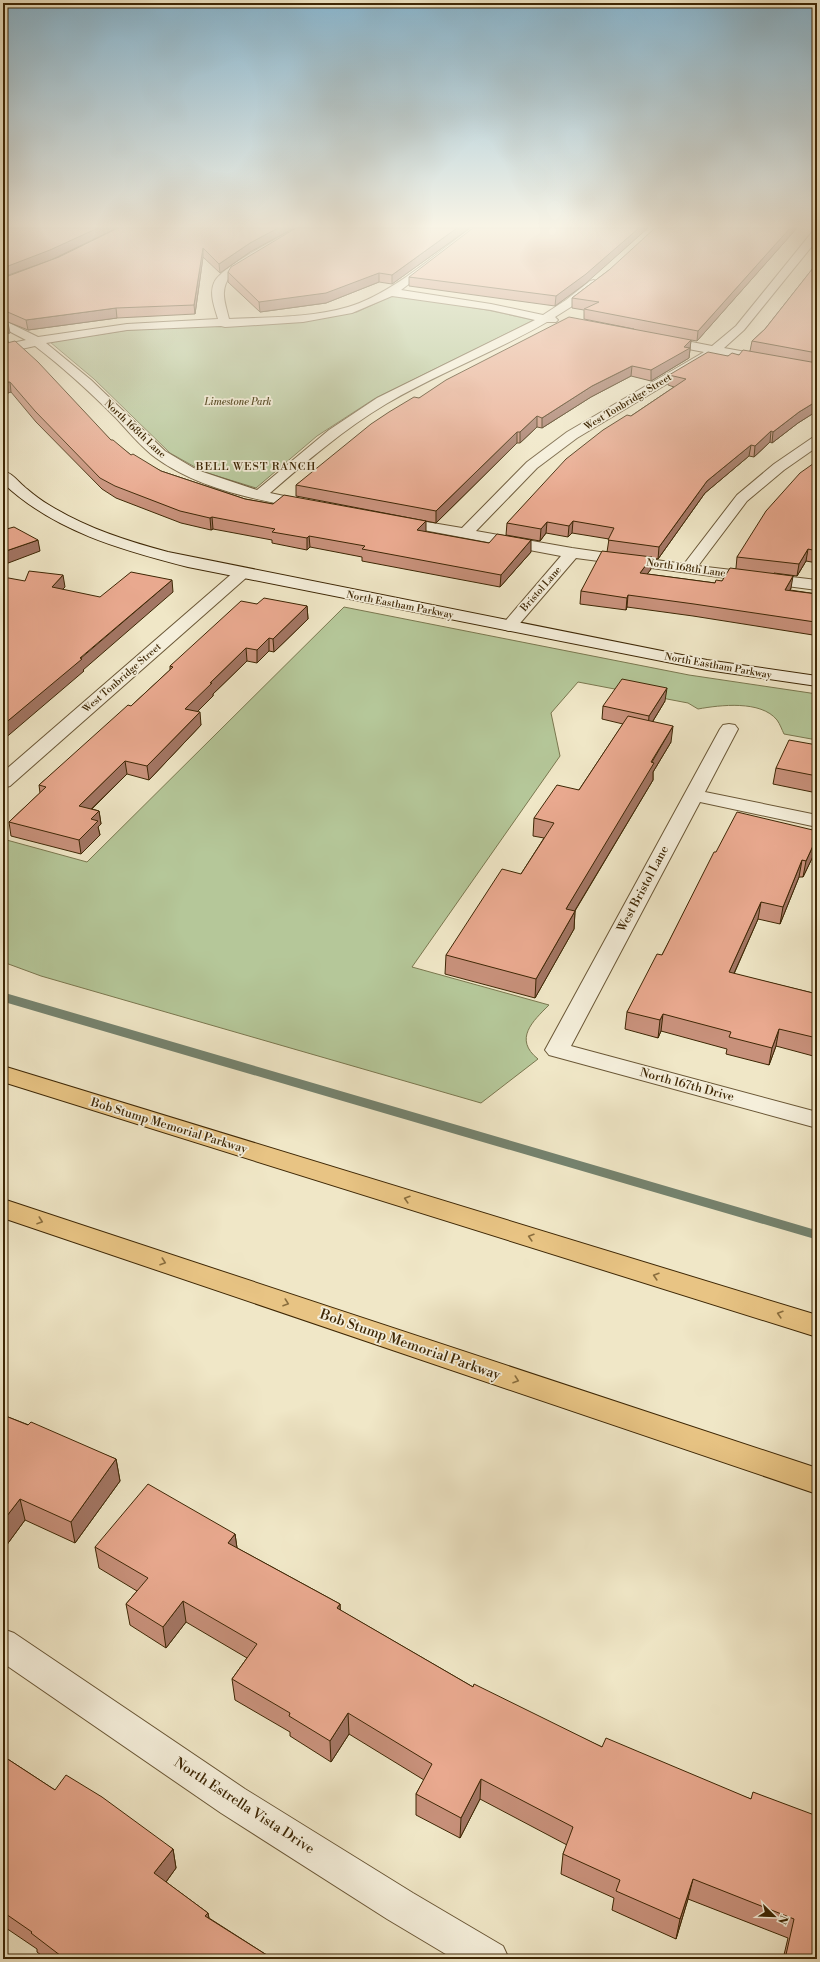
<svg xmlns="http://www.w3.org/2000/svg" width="820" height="1962" font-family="'Libre Bodoni',serif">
  <rect width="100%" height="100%" fill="#f0e7c7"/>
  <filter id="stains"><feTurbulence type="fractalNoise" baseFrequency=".005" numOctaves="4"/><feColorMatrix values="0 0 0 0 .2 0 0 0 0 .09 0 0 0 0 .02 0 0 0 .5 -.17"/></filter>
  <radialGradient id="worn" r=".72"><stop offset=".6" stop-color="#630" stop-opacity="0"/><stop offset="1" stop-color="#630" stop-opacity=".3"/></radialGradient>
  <g fill="#b5c799" stroke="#7a774f">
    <path d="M 394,295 L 487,310 L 534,320 L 374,399 L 317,436 L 256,488 L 204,472 L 170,453 L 94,379 L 50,342 L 129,330 L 312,320 L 357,312 Z"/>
    <path d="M 344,607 L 689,675 L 817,694 L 817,740 L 784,734 C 782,730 780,724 777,720 C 761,700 720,705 698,709 L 688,703 L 578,682 L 551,713 L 560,756 L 412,967 L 549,1005 C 533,1021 513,1039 538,1059 L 481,1103 L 41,976 L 3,962 L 3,839 L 87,862 Z"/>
  </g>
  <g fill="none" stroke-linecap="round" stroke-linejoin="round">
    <path stroke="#75836f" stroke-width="9" d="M 3,997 L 817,1235"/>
    <g stroke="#6a5736" stroke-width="2">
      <g id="street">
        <path d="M 296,228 L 308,228 L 231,275 C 219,290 225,302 229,319 C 269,317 310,318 348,307 C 390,295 436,254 471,228 L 482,228 L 401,290 L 491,304 L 543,315 L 566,300 L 590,281 L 594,280 L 599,283 L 574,305 L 555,317 L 558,320 L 556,322 L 547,322 C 495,352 438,373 386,404 C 344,429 307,461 270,493 L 313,502 L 315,505 L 313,508 L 308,509 C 256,500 199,489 156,458 C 141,447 129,432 117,419 C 91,393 64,368 35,346 L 3,353 L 3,345 L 26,340 L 3,328 L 3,320 L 38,337 L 127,324 L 218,319 C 215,309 209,294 214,283 C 220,267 279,238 296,228 ZM 392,296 L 491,310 L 535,320 L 377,398 L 329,430 L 257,490 L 197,470 L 165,451 L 91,380 L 46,343 L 127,330 L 221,326 L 225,327 L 303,322 L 352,313 Z"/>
        <path d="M 817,230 L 817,240 L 744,330 L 724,348 L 817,365 L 817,373 L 717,354 L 577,438 L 537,468 L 476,531 L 572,548 L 684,564 L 737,495 L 774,464 L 812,438 L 817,437 L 817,447 L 784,470 L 747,501 L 698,566 L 817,580 L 817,590 L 576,558 L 515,629 L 509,631 L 503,629 L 501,626 L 561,556 L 397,525 L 392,524 L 390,521 L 392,518 L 397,517 L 462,528 L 527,462 L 567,432 L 704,352 L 657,343 L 655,340 L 657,337 L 661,336 L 712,346 L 736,326 L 813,231 Z"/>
        <path d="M 241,569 L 247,571 L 249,574 L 247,577 L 10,786 L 3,788 L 3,772 L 235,571 Z"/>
        <path d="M 729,724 L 735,725 L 738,729 L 705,792 L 817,815 L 817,827 L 700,802 L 571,1046 L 817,1112 L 817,1128 L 549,1055 L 545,1050 L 720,729 L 723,725 Z"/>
        <path d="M 3,1629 L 14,1633 L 245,1789 L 413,1893 L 503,1946 L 509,1959 L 454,1959 L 387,1919 L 221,1813 L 3,1663 Z"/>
      </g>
    </g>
    <g stroke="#3e2705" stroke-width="2">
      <path id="secondary" d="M 3,471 C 13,473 19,483 27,489 C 34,495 42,501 49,505 C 86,528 127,541 168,552 L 707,660 L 817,676 L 817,686 L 707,670 L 188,567 C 121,550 54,531 3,483 Z"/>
    </g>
    <g stroke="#3e2705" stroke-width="2">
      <g id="highway">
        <path d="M 3,1066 L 817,1315 L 817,1337 L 3,1082 Z"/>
        <path d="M 3,1199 L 817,1468 L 817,1494 L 3,1218 Z"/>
      </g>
    </g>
    <use href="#street" fill="#f5efdb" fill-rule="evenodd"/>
    <use href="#secondary" fill="#f5efdb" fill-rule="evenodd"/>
    <use href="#highway" fill="#e8c484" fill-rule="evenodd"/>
  </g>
  <g fill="#c8917b" stroke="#3e2705">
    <path d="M 118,228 L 250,252 L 220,273 L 203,257 L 195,314 L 117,318 L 28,330 L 3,320 L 3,278 L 59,257 Z"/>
    <path d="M 470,228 L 392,284 L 379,282 L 326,303 L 260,312 L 228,282 L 228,272 Z"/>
    <path d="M 797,228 L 697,341 L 691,340 L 689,358 L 651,381 L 631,376 L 591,397 L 542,428 L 537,427 L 520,443 L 517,443 L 436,523 L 296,496 L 296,485 L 419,398 L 634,329 L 584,319 L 584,310 L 572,308 L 572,298 L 609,270 Z"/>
    <path d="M 817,263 L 817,411 L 798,423 L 772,443 L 770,442 L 754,457 L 749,456 L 705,493 L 658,559 L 652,558 L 651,569 L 647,574 L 715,583 L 722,581 L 736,568 L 737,557 L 817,461 L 817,563 L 806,561 L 797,576 L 774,573 L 791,588 L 790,590 L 817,594 L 817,631 L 814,631 L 813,635 L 693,616 L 627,607 L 626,610 L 580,604 L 581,591 L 607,552 L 609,539 L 572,533 L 568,537 L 546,533 L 540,541 L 506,535 L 507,523 L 631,416 L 674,387 L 668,385 L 669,375 L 728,356 L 739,355 L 750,351 L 752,341 L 765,329 Z"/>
    <path d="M 409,277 L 585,284 L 555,306 L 409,286 Z"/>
    <path d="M 3,320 L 10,333 L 6,333 L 8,342 L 111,440 L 131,455 L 161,471 L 245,499 L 426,532 L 531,552 L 500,587 L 362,561 L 362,557 L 310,547 L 307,550 L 272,543 L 272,540 L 213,529 L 211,530 L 181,523 L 116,498 L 102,489 L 36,422 L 11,392 L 8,393 L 3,386 Z"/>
    <path d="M 257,604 L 307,606 L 308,619 L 274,652 L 269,651 L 257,663 L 247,661 L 213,694 L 213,696 L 197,712 L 201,725 L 149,780 L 127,774 L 92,809 L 99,811 L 101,824 L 98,827 L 100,835 L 81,854 L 11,836 L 9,822 L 40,793 L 39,785 L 131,706 L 170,670 L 170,666 Z"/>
    <path d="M 665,701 L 653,721 L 671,742 L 653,772 L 653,780 L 575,911 L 574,929 L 535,998 L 445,974 L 446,955 L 521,874 L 544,838 L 533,836 L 534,818 L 579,790 L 623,724 L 602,719 L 603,706 Z"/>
    <path d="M 817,745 L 817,793 L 773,784 L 776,768 Z"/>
    <path d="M 817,831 L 817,848 L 803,877 L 799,877 L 780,924 L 758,919 L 734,974 L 817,994 L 817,1057 L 776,1046 L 769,1065 L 726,1054 L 727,1049 L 661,1031 L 658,1038 L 625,1029 L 627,1012 L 662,955 L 716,852 Z"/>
    <path d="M 3,1415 L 116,1459 L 120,1481 L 75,1543 L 25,1520 L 3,1550 Z"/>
    <path d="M 235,1534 L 237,1548 L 340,1604 L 340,1610 L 473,1687 L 602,1747 L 751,1799 L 817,1959 L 783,1959 L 788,1938 L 688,1899 L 676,1939 L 612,1910 L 614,1898 L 561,1874 L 563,1854 L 567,1845 L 480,1799 L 460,1838 L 416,1815 L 416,1794 L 424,1780 L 349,1734 L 331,1762 L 290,1736 L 290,1732 L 235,1700 L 232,1679 L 247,1658 L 186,1622 L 166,1648 L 130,1625 L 126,1604 L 137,1591 L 99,1568 L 95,1547 Z"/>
    <path d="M 3,1756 L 55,1790 L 173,1849 L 176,1868 L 166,1882 L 208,1913 L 209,1918 L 273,1959 L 46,1959 L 37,1952 L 37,1949 L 3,1926 Z"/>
  </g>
  <g fill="#a37664" stroke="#3e2705">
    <path d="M 98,228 L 117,228 L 51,260 L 3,277 L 3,268 Z"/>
    <path d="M 278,228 L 294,228 L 250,252 L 220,273 L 219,264 L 250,243 Z"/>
    <path d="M 457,228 L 470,228 L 392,284 L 392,275 Z"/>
    <path d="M 639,228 L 648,228 L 585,284 L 555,306 L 556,296 Z"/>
    <path d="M 790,228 L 797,228 L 697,341 L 698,331 Z"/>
    <path d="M 203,248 L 203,257 L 195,314 L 194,305 Z"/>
    <path d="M 379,273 L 379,282 L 326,303 L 260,312 L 259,302 Z"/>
    <path d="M 116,308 L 117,318 L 28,330 L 26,320 Z"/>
    <path d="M 3,323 L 8,323 L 10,333 L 6,333 L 8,342 L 3,344 Z"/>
    <path d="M 691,340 L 689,358 L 651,381 L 651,370 L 684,347 Z"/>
    <path d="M 632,366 L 631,376 L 591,397 L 542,428 L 542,418 L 592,386 Z"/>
    <path d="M 7,382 L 10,382 L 11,392 L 8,393 Z"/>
    <path d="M 817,401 L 817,411 L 798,423 L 772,443 L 773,432 L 799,412 Z"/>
    <path d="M 537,416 L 537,427 L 520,443 L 520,432 Z"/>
    <path d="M 771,431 L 770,442 L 754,457 L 755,446 Z"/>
    <path d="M 517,432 L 517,443 L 436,523 L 436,511 Z"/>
    <path d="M 751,445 L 749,456 L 705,493 L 658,559 L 659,547 L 707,481 Z"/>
    <path d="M 212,517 L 213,529 L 211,530 L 210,518 Z"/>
    <path d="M 426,521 L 426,533 L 417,530 Z"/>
    <path d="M 573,521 L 572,533 L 568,537 L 569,526 Z"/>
    <path d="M 547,522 L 546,533 L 540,541 L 541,529 Z"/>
    <path d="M 309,536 L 310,547 L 307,550 L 307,538 Z"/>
    <path d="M 38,540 L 40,551 L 3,565 L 3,552 Z"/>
    <path d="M 531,540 L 531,552 L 500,587 L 501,575 Z"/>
    <path d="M 808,549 L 806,561 L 797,576 L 799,564 Z"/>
    <path d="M 652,557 L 651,569 L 639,585 L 640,573 Z"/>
    <path d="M 63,575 L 65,587 L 53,599 L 52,587 Z"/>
    <path d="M 793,576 L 791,588 L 783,602 L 785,590 Z"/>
    <path d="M 172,580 L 173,592 L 83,670 L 84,671 L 3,740 L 3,725 Z"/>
    <path d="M 628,595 L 627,607 L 626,610 L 627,598 Z"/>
    <path d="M 307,606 L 308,619 L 274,652 L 273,639 Z"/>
    <path d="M 816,618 L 814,631 L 813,635 L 815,622 Z"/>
    <path d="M 269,638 L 269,651 L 257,663 L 257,650 Z"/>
    <path d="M 246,648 L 247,661 L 213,694 L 213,696 L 187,722 L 185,709 L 210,683 Z"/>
    <path d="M 667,688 L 665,701 L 648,729 L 649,716 Z"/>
    <path d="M 200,712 L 201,725 L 149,780 L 147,766 Z"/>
    <path d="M 673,726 L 671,742 L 653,772 L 653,780 L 565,927 L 566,909 Z"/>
    <path d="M 125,761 L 127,774 L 81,819 L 79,806 Z"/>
    <path d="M 99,811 L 101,824 L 98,827 L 100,835 L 81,854 L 79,840 L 91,819 Z"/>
    <path d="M 817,837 L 817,848 L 803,877 L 806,861 Z"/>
    <path d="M 802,860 L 799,877 L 780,924 L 783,907 Z"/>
    <path d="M 761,902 L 758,919 L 727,989 L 729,972 Z"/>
    <path d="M 575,911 L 574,929 L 535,998 L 536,979 Z"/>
    <path d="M 663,1014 L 661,1031 L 658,1038 L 660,1020 Z"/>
    <path d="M 779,1029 L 776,1046 L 769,1065 L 772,1048 Z"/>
    <path d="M 116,1459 L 120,1481 L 75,1543 L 71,1522 Z"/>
    <path d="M 20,1499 L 25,1520 L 3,1550 L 3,1521 Z"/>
    <path d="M 235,1534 L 238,1555 L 228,1543 Z"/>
    <path d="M 183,1601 L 186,1622 L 166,1648 L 163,1627 Z"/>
    <path d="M 340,1604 L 341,1625 L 337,1608 Z"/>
    <path d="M 348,1713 L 349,1734 L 331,1762 L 330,1741 Z"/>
    <path d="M 481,1779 L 480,1799 L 460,1838 L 461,1818 Z"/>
    <path d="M 173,1849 L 176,1868 L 158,1893 L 154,1873 Z"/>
    <path d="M 693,1879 L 688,1899 L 676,1939 L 680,1919 Z"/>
    <path d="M 208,1913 L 211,1932 L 205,1916 Z"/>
  </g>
  <g fill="#e9a98f" stroke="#3e2705">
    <path d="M 3,228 L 98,228 L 50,250 L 3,268 Z"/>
    <path d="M 118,228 L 278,228 L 250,243 L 219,264 L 203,248 L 194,305 L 116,308 L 26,320 L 3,310 L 3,278 L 59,257 Z"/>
    <path d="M 296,228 L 457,228 L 392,275 L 379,273 L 326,293 L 259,302 L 228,272 L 231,267 Z"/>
    <path d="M 473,228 L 639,228 L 586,274 L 556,296 L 409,277 Z"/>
    <path d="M 655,228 L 790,228 L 698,331 L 584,309 L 599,302 L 572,298 L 609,270 Z"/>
    <path d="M 817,263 L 817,353 L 752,341 L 765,329 Z"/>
    <path d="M 569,317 L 691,340 L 684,347 L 690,348 L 651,370 L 632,366 L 592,386 L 542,418 L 537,416 L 520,432 L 517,432 L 436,511 L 296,485 L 371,424 L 389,412 L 414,397 L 419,398 L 446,380 Z"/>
    <path d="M 3,320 L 8,323 L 3,323 Z"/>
    <path d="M 3,329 L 6,332 L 3,333 Z"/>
    <path d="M 15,341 L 38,362 L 111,440 L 113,440 L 131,455 L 133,454 L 161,471 L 245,499 L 273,504 L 284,495 L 426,521 L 417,530 L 489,543 L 497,534 L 531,540 L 501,575 L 362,549 L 365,546 L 309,536 L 307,538 L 272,532 L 275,529 L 212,517 L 210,518 L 180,511 L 115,486 L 100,478 L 35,411 L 10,382 L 7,382 L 3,377 L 3,344 Z"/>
    <path d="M 743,350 L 817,363 L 817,401 L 799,412 L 773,432 L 771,431 L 755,446 L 751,445 L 707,481 L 659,547 L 608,540 L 614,528 L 573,521 L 569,526 L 547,522 L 541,529 L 507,523 L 566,459 L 603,430 L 627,415 L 631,416 L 686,379 L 669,375 L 708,352 L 728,356 L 732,353 L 739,355 Z"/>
    <path d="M 817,461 L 817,551 L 808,549 L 799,564 L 737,557 L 766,511 L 800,473 Z"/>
    <path d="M 14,527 L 38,540 L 3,552 L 3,530 Z"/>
    <path d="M 602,551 L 652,557 L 640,573 L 715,583 L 716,580 L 722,581 L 730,568 L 793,576 L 785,590 L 817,594 L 817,618 L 816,618 L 815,622 L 694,604 L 628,595 L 627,598 L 581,591 Z"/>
    <path d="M 29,571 L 63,575 L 52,587 L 100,597 L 131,572 L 172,580 L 80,658 L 82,659 L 3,725 L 3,577 L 25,581 Z"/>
    <path d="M 264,598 L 307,606 L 273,639 L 269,638 L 257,650 L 246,648 L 210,683 L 212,683 L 185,709 L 200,712 L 147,766 L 125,761 L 79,806 L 99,811 L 91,819 L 98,821 L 79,840 L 9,822 L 46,787 L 39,785 L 128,705 L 131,706 L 173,667 L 170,666 L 241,601 L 257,604 Z"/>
    <path d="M 622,679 L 667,688 L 649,716 L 603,706 Z"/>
    <path d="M 628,716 L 673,726 L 651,762 L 654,763 L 566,909 L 575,911 L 536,979 L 446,955 L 502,869 L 521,874 L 554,823 L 534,818 L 557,785 L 579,790 Z"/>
    <path d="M 789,740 L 817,745 L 817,776 L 776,768 Z"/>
    <path d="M 737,812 L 817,831 L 817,837 L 806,861 L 802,860 L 783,907 L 761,902 L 729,972 L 817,994 L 817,1038 L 779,1029 L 772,1048 L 729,1037 L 731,1032 L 663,1014 L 660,1020 L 627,1012 L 657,954 L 662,955 L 714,852 L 716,852 Z"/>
    <path d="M 3,1415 L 28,1425 L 31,1422 L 116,1459 L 71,1522 L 20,1499 L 3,1521 Z"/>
    <path d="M 148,1484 L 235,1534 L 228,1543 L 340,1604 L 337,1608 L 473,1687 L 474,1684 L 602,1747 L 606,1738 L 751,1799 L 753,1792 L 817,1816 L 817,1959 L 785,1959 L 794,1919 L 693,1879 L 680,1919 L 616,1891 L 620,1880 L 563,1854 L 573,1827 L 481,1779 L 461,1818 L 416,1794 L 432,1764 L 348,1713 L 330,1741 L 289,1716 L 290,1713 L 232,1679 L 257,1644 L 183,1601 L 163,1627 L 126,1604 L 148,1578 L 95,1547 Z"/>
    <path d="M 3,1756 L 55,1790 L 66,1775 L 102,1797 L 173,1849 L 154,1873 L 208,1913 L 205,1916 L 273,1959 L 65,1959 L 31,1933 L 32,1932 L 3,1912 Z"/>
    <path d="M 327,1956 L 332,1959 L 325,1959 Z"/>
  </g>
  <defs><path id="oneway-chevron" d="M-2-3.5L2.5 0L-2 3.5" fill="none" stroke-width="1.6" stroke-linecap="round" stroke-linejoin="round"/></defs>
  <g stroke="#8a6e3e">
    <use href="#oneway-chevron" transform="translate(407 1199) rotate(-163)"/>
    <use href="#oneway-chevron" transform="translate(40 1221) rotate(19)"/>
    <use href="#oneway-chevron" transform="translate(531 1237) rotate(-163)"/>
    <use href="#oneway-chevron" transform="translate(163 1262) rotate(19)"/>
    <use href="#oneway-chevron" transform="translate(656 1276) rotate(-163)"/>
    <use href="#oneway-chevron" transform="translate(286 1303) rotate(19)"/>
    <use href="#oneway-chevron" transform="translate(780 1314) rotate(-163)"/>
    <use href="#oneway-chevron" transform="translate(516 1380) rotate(19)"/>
  </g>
  <linearGradient id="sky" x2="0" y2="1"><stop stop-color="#89b9d4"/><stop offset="0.45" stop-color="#f8f4e6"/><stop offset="1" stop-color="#f8f4e6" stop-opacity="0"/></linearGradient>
  <rect width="820" height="502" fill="url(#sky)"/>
  <g text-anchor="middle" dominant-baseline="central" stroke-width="3.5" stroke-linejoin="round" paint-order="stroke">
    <g font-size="10" font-style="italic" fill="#5c4f2a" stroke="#f5efdb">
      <text x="238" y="402">Limestone Park</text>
    </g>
    <g font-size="10" fill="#3e2705" stroke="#f5efdb">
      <text transform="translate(628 402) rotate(-31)">West Tonbridge Street</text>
      <text transform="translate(135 429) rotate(43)">North 168th Lane</text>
      <text transform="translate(686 568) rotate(8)">North 168th Lane</text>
      <text transform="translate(541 589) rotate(-49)">Bristol Lane</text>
      <text transform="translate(400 605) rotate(11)">North Eastham Parkway</text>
      <text transform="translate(718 666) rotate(10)">North Eastham Parkway</text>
      <text transform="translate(122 678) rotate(-41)">West Tonbridge Street</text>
    </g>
    <g font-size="11" letter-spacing="1" fill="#3e2705" stroke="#f5efdb">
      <text x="256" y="467">BELL WEST RANCH</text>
    </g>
    <g font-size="12" fill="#3e2705" stroke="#f5efdb">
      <text transform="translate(643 889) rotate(-62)">West Bristol Lane</text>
      <text transform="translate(687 1085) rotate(15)">North 167th Drive</text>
      <text transform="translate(169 1126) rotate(17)">Bob Stump Memorial Parkway</text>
    </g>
    <g font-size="14" fill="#3e2705" stroke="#f5efdb">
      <text transform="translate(410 1345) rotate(19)">Bob Stump Memorial Parkway</text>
      <text transform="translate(244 1806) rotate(33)">North Estrella Vista Drive</text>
    </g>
  </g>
  <rect width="820" height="1962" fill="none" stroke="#f0e7c7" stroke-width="16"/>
  <rect x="4" y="4" width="812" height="1954" fill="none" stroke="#3e2705" stroke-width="2"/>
  <rect x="8" y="8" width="804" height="1946" fill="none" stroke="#3e2705"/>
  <g transform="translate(774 1916) rotate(113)" stroke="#f5efdb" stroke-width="3" paint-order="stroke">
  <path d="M0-3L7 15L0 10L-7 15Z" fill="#3e2705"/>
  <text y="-6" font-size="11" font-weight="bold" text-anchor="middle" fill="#3e2705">N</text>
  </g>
  <rect width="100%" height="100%" filter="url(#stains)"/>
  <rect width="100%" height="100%" fill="url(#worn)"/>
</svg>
